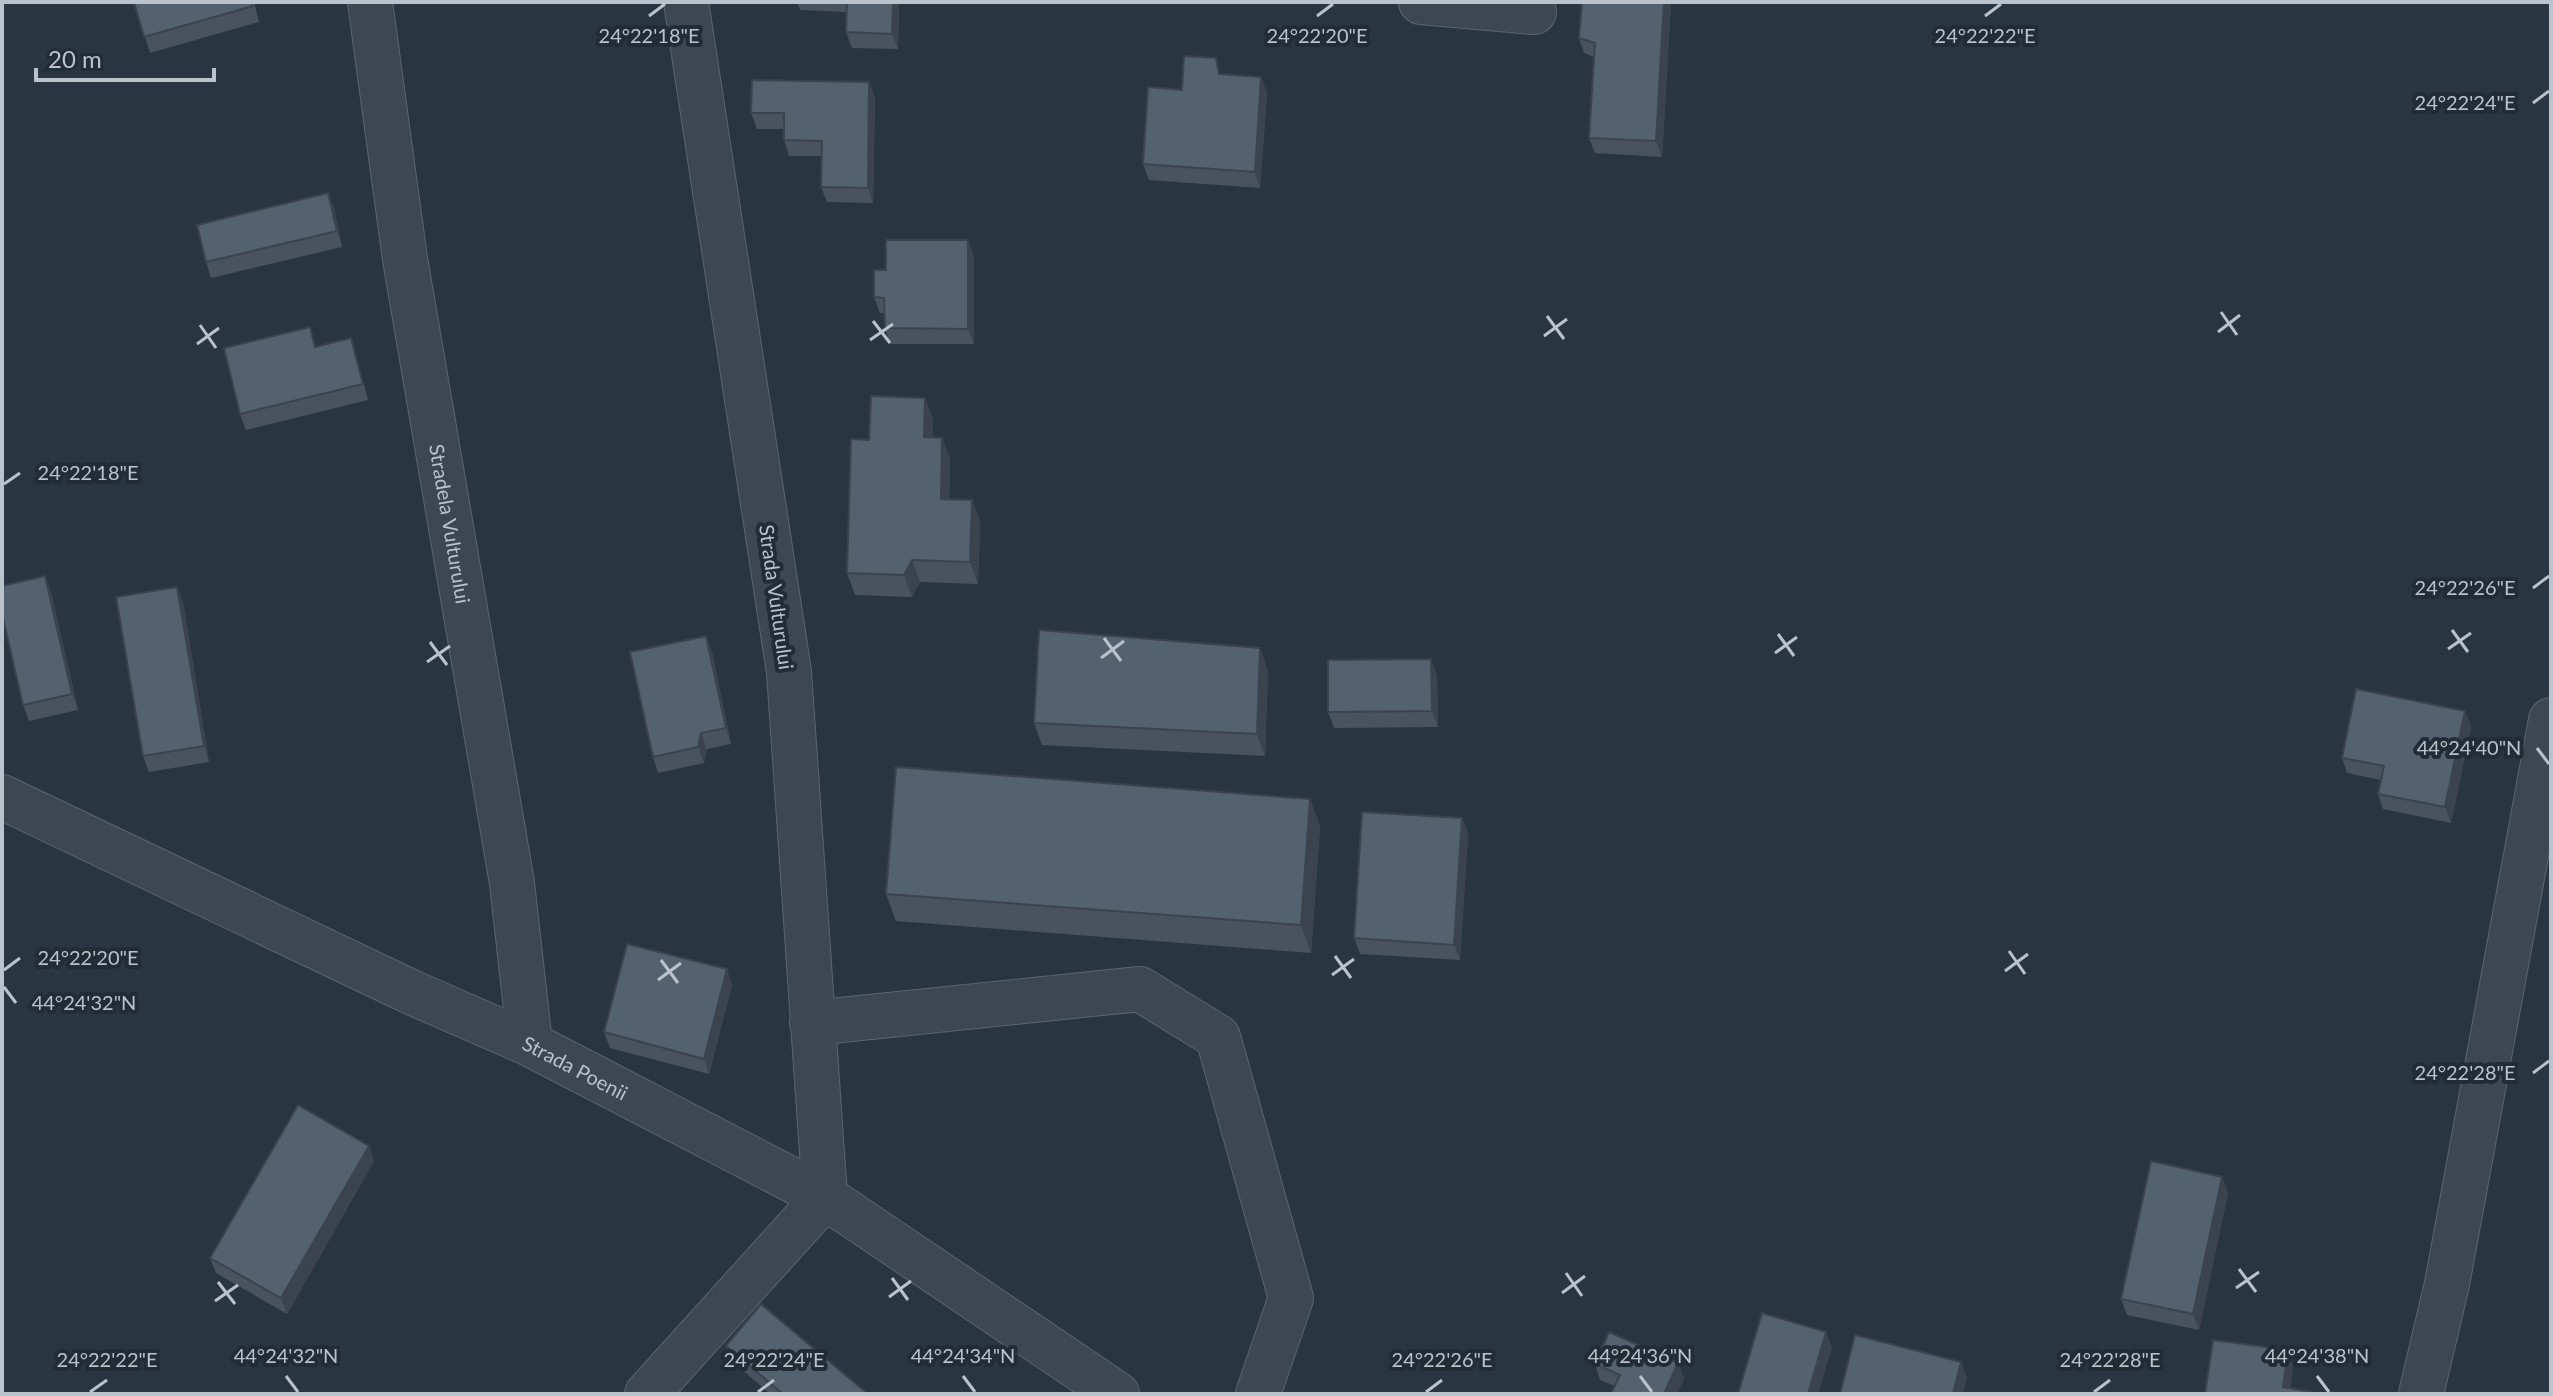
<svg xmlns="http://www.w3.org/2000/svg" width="2553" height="1396" font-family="Lato,sans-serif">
  <rect width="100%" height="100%" fill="#293642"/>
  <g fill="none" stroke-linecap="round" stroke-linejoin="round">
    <g stroke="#5b656f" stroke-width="46">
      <g id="minor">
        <path id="s1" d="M 370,2 L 405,259 L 512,883 L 530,1044"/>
        <path d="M 1421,2 L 1534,12"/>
        <path id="s2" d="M 2,797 L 411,992 L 530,1044 L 825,1197 L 1117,1394"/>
        <path d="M 812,1023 L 1140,989 L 1218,1037 L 1291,1298 L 1258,1394"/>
        <path d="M 647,1394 L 825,1197 L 789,672 L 686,2"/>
        <path d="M 2421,1394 L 2447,1284 L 2551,720"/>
      </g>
    </g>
    <use href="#minor" stroke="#3d4752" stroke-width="44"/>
  </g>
  <g fill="#48535f">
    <path d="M 134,2 L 254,2 L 259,22 L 150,53 Z"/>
    <path d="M 797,2 L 899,2 L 898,49 L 852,48 L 846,32 L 847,12 L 800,10 Z"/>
    <path d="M 1671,2 L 1662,157 L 1595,153 L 1589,138 L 1594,57 L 1584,53 L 1579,38 Z"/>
    <path d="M 1222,74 L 1261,77 L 1267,93 L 1260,188 L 1149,180 L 1143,164 L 1182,90 Z"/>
    <path d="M 869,82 L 875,98 L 873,203 L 827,202 L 821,187 L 821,156 L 789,156 L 784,140 L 784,129 L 757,129 L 751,113 Z"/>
    <path d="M 334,208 L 342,247 L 211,278 L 206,262 Z"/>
    <path d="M 974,256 L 974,344 L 890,344 L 885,328 L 884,313 L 880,313 L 874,297 L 886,270 Z"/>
    <path d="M 316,346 L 356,354 L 368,400 L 246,430 L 240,414 Z"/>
    <path d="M 925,398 L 933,420 L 932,438 L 942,438 L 950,460 L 949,500 L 972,500 L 980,522 L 978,584 L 920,582 L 912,597 L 855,595 L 847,573 L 869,440 Z"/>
    <path d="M 177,587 L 183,602 L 209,762 L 149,772 L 143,756 Z"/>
    <path d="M 51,592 L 78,710 L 29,721 L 23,705 Z"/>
    <path d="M 712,652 L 731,744 L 707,749 L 704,763 L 658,773 L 653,757 Z"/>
    <path d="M 1268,670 L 1265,756 L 1042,745 L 1034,723 Z"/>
    <path d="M 1437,675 L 1438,727 L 1334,728 L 1328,712 Z"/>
    <path d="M 2465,711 L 2471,727 L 2451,823 L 2383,809 L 2378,794 L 2381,780 L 2347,773 L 2342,758 Z"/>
    <path d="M 1310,799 L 1320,826 L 1311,953 L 896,921 L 886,894 Z"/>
    <path d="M 1462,818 L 1468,834 L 1460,960 L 1360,954 L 1354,938 Z"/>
    <path d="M 732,985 L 709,1074 L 610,1048 L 604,1032 Z"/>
    <path d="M 369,1146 L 374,1161 L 287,1314 L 216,1273 L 210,1258 Z"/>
    <path d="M 2228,1193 L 2199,1330 L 2127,1315 L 2121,1299 Z"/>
    <path d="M 726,1346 L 868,1394 L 770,1394 L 732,1361 Z"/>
    <path d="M 1678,1363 L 1684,1379 L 1677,1394 L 1611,1394 L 1615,1386 L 1600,1380 L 1595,1364 Z"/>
  </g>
  <g fill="#3b444e">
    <path d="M 893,2 L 899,2 L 898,49 L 892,34 Z"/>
    <path d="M 1664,2 L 1671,2 L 1662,157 L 1656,141 Z"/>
    <path d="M 1261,77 L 1267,93 L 1260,188 L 1255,172 Z"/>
    <path d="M 869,82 L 875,98 L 873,203 L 868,188 Z"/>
    <path d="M 328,193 L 334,208 L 342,247 L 337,231 Z"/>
    <path d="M 968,240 L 974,256 L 974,344 L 968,329 Z"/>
    <path d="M 925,398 L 933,420 L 932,460 L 924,437 Z"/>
    <path d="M 942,438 L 950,460 L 949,521 L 941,499 Z"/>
    <path d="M 972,500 L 980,522 L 978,584 L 970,562 Z"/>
    <path d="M 912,560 L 920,582 L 912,597 L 904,575 Z"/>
    <path d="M 45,576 L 51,592 L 78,710 L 72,694 Z"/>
    <path d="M 177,587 L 183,602 L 209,762 L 204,746 Z"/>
    <path d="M 706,636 L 712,652 L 731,744 L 726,728 Z"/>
    <path d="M 1260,648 L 1268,670 L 1265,756 L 1257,734 Z"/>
    <path d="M 1431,659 L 1437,675 L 1438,727 L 1432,711 Z"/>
    <path d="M 2465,711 L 2471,727 L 2451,823 L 2445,807 Z"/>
    <path d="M 701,733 L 707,749 L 704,763 L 698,747 Z"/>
    <path d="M 1310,799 L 1320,826 L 1311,953 L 1301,925 Z"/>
    <path d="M 1462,818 L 1468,834 L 1460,960 L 1454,945 Z"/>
    <path d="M 727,969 L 732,985 L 709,1074 L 704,1059 Z"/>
    <path d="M 369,1146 L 374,1161 L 287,1314 L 281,1298 Z"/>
    <path d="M 2222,1177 L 2228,1193 L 2199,1330 L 2193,1314 Z"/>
    <path d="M 1826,1332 L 1832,1348 L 1818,1394 L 1808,1394 Z"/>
    <path d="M 2288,1350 L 2293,1366 L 2290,1394 L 2283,1387 Z"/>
    <path d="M 1961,1362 L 1967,1378 L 1963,1394 L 1953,1394 Z"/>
    <path d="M 1678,1363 L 1684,1379 L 1677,1394 L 1664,1394 Z"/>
  </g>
  <g fill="#54616f" stroke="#3b444e" stroke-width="2">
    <path d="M 134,2 L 252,2 L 253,6 L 144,37 Z"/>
    <path d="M 847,2 L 893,2 L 892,34 L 846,32 Z"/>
    <path d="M 1582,2 L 1664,2 L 1656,141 L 1589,138 L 1595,43 L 1579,38 Z"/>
    <path d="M 1184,56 L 1216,58 L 1219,74 L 1261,77 L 1255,172 L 1143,164 L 1148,87 L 1182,90 Z"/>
    <path d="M 752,80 L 869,82 L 868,188 L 821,187 L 822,141 L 784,140 L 784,113 L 751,113 Z"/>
    <path d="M 328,193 L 337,231 L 206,262 L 197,225 Z"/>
    <path d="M 886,240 L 968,240 L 968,329 L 885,328 L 884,298 L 874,297 L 874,270 L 886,270 Z"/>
    <path d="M 310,327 L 315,347 L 351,338 L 363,384 L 240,414 L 224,348 Z"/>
    <path d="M 871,396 L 925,398 L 924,437 L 942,438 L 941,499 L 972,500 L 970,562 L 912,560 L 904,575 L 847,573 L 851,439 L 869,440 Z"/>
    <path d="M 45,576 L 72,694 L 23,705 L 2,614 L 2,586 Z"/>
    <path d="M 177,587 L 204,746 L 143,756 L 116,597 Z"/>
    <path d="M 1039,630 L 1260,648 L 1257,734 L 1034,723 Z"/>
    <path d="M 706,636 L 726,728 L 701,733 L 698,747 L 653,757 L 630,652 Z"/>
    <path d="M 1431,659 L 1432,711 L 1328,712 L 1328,660 Z"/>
    <path d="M 2356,689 L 2465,711 L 2445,807 L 2378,794 L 2384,766 L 2342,758 Z"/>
    <path d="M 896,767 L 1310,799 L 1301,925 L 886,894 Z"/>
    <path d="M 1362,812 L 1462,818 L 1454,945 L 1354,938 Z"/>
    <path d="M 627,944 L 727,969 L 704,1059 L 604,1032 Z"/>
    <path d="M 298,1105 L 369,1146 L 281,1298 L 210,1258 Z"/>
    <path d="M 2151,1161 L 2222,1177 L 2193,1314 L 2121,1299 Z"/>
    <path d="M 761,1304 L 868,1394 L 783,1394 L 726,1346 Z"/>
    <path d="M 1762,1313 L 1826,1332 L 1808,1394 L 1738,1394 Z"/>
    <path d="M 1609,1332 L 1678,1363 L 1664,1394 L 1611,1394 L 1620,1375 L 1595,1364 Z"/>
    <path d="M 1855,1335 L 1961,1362 L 1953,1394 L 1840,1394 Z"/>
    <path d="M 2213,1340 L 2288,1350 L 2283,1387 L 2311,1392 L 2313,1394 L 2205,1394 Z"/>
  </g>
  <path fill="none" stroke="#bac2cc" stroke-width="3" d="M 649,16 L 665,4M 1317,16 L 1333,4M 1985,16 L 2001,4M 2533,103 L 2549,91M 2221,312 L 2237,335M 1547,316 L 1564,339M 873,321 L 890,343M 200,325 L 216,348M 2218,332 L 2240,315M 1544,336 L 1567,319M 870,340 L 893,324M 197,344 L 219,328M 4,484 L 20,473M 2533,588 L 2549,576M 2452,630 L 2468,652M 1778,634 L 1794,656M 1104,638 L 1121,661M 430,642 L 447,665M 2448,649 L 2471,633M 1775,653 L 1797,637M 1101,658 L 1124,641M 427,662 L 450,646M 2537,748 L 2549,764M 2009,951 L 2025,974M 1335,956 L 1351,978M 661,960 L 678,983M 4,970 L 20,958M 2005,971 L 2028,954M 1332,975 L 1354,959M 658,980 L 681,963M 4,987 L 16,1003M 2533,1073 L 2549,1061M 2239,1269 L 2256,1292M 1566,1273 L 1582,1296M 892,1278 L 908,1300M 218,1282 L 235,1304M 2236,1288 L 2259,1272M 1562,1293 L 1585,1276M 889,1297 L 911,1281M 215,1301 L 238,1285M 286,1376 L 298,1392M 963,1376 L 975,1392M 1640,1376 L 1652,1392M 2317,1376 L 2329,1392M 90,1392 L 107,1380M 758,1392 L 774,1380M 1426,1392 L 1442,1380M 2094,1392 L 2110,1380"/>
  <g text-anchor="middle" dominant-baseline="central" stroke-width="8" stroke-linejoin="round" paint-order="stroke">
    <g font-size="20" fill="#bac2cc" stroke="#222c37">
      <text stroke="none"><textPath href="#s1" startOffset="528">Stradela Vulturului</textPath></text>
      <text transform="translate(777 597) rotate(82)">Strada Vulturului</text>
      <text stroke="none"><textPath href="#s2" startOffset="634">Strada Poenii</textPath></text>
    </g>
  </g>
  <g font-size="20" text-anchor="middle" fill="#bac2cc" stroke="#222c37" stroke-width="8" stroke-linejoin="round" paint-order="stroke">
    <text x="649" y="43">24°22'18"E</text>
    <text x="1317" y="43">24°22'20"E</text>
    <text x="1985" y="43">24°22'22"E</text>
    <text x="2465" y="110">24°22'24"E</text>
    <text x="88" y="480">24°22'18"E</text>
    <text x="2465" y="595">24°22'26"E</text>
    <text x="2469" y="755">44°24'40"N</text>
    <text x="88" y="965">24°22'20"E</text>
    <text x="84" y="1010">44°24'32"N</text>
    <text x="2465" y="1080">24°22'28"E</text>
    <text x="286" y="1363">44°24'32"N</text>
    <text x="963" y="1363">44°24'34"N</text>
    <text x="1640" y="1363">44°24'36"N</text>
    <text x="2317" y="1363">44°24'38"N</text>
    <text x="107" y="1367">24°22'22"E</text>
    <text x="774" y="1367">24°22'24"E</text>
    <text x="1442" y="1367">24°22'26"E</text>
    <text x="2110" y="1367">24°22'28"E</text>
  </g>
  <rect width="2553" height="1396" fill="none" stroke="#bac2cc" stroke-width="8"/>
  <path d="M36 68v12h178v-12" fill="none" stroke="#bac2cc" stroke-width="4"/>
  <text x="48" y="68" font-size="24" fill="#bac2cc" stroke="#222c37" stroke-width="6" paint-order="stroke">20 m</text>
</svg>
